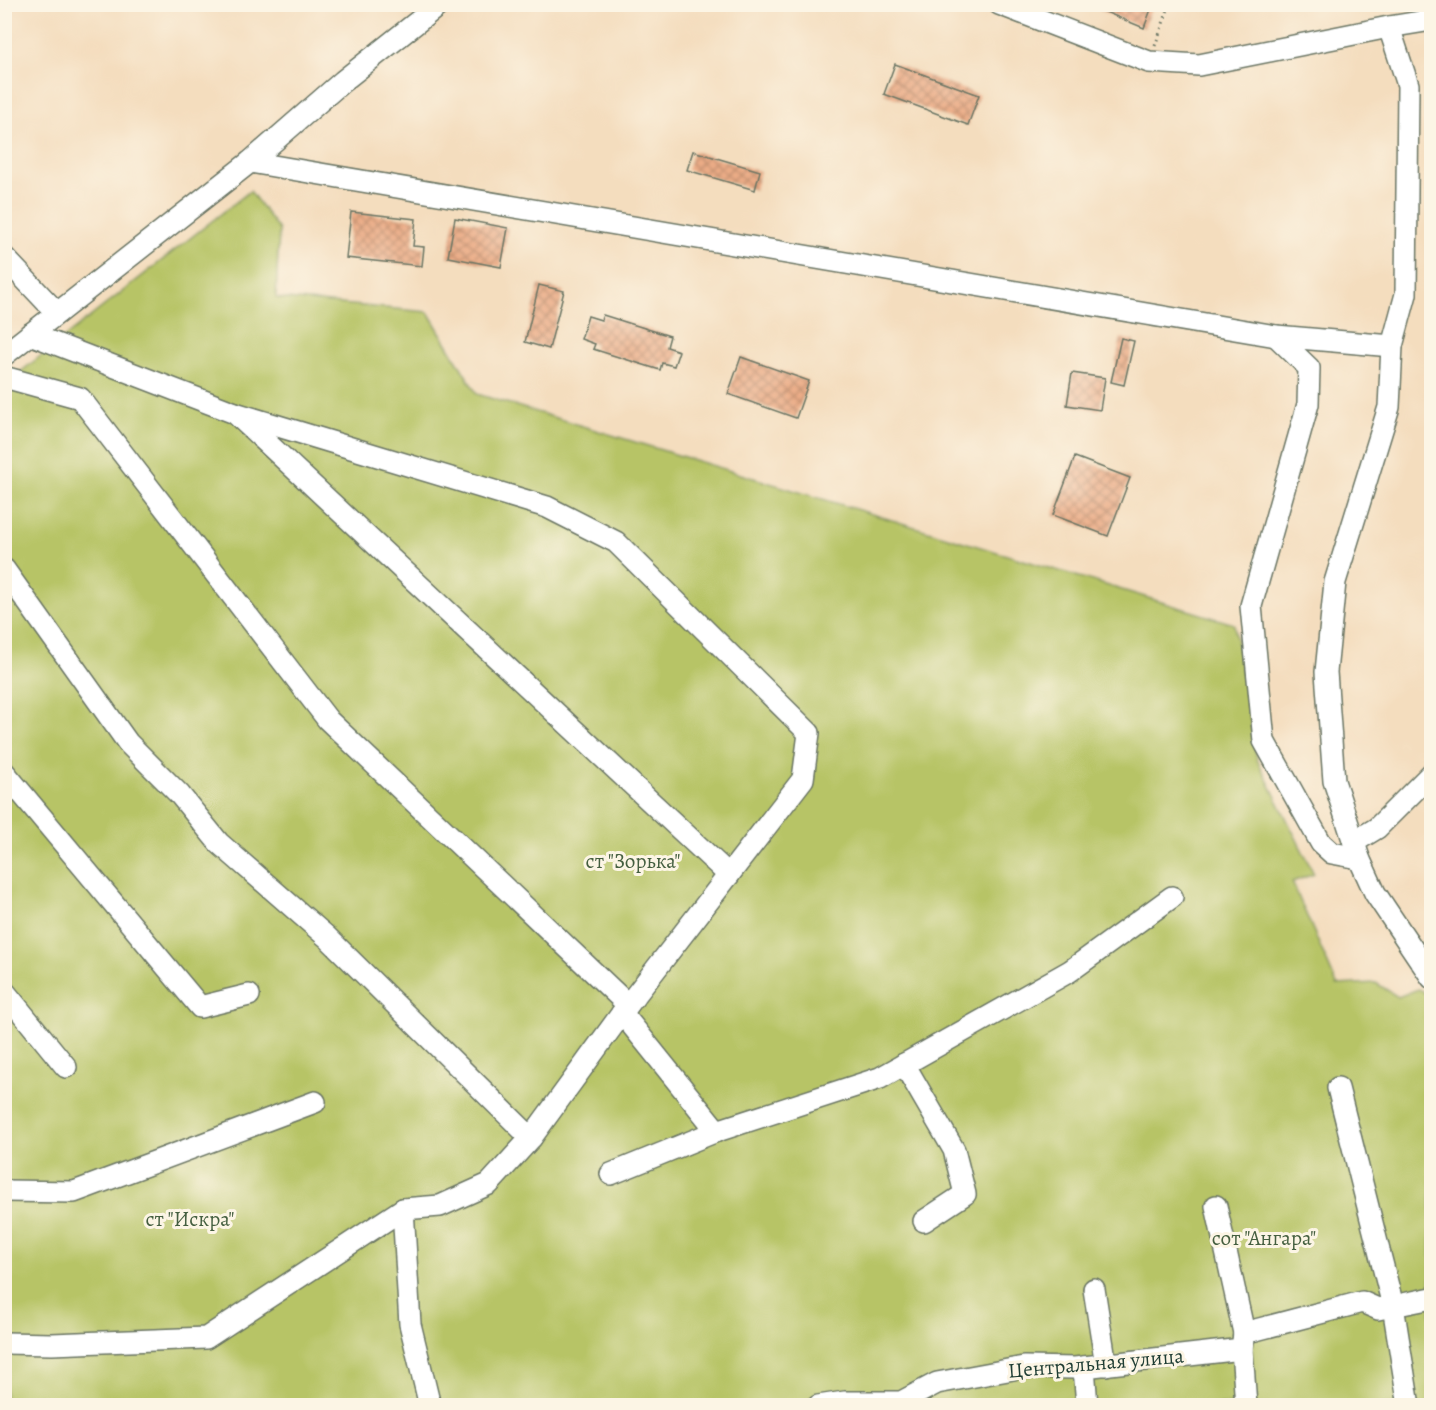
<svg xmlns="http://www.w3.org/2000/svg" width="1436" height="1410" font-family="Alegreya,serif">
  <defs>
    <pattern id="building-cross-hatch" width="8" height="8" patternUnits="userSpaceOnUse" patternTransform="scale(1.5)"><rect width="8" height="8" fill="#ebac86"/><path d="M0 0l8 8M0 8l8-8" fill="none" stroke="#be8d6e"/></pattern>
  </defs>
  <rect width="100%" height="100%" fill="#fcf5e5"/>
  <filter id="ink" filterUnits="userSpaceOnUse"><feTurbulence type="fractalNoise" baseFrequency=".0167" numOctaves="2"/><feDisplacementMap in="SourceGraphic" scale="12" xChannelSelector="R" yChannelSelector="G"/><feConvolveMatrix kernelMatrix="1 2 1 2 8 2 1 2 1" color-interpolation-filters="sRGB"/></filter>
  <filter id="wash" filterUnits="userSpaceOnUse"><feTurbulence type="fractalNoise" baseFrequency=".008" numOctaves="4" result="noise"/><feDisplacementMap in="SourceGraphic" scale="24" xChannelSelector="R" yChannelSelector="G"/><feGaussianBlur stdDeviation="1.35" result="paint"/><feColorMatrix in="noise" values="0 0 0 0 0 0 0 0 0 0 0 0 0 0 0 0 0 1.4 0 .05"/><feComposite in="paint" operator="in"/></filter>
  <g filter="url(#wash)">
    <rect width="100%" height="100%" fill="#f4ddbe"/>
    <path fill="#b7c466" stroke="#6b804d" stroke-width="1.5" d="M 250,191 L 279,230 L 276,298 L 428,312 L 477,394 L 1234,624 L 1257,759 L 1314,874 L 1292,882 L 1337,985 L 1376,983 L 1398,997 L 1418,989 L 1431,996 L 1431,1405 L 5,1406 L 5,384 Z"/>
    <g id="blocks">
      <g fill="url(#building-cross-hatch)">
        <path d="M 1086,4 L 1153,4 L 1144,28 Z"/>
        <path d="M 895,64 L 979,95 L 968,125 L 884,94 Z"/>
        <path d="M 693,151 L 760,171 L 755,190 L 687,170 Z"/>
        <path d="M 351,212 L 416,219 L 413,246 L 424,247 L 422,266 L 346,258 Z"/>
        <path d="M 455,218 L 508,228 L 501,267 L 448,257 Z"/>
        <path d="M 539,285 L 564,291 L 549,349 L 525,342 Z"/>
        <path d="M 603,315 L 670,336 L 667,347 L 679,351 L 674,366 L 662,363 L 660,370 L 593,349 L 595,344 L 581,339 L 588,316 L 601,320 Z"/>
        <path d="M 1121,338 L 1134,341 L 1124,385 L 1111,382 Z"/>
        <path d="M 741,357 L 809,381 L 796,418 L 728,394 Z"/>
        <path d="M 1072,373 L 1105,378 L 1100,410 L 1067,405 Z"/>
        <path d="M 1075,457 L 1130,478 L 1108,536 L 1053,515 Z"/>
      </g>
    </g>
  </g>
  <g filter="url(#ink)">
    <use href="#blocks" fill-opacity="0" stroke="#6a7564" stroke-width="1.5"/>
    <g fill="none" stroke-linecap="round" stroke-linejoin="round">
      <g stroke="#6a7564" stroke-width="24">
        <g id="minor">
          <path d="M 999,4 L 1149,62 L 1199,65 L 1389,27 L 1432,20"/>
          <path d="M 1389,27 L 1408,85 L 1406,294 L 1392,346 L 1389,407 L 1335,582 L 1326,672 L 1334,781 L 1359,858 L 1375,893 L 1432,978"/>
          <path d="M 250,162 L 1276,336 L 1392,346"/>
          <path d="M 4,257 L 57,313"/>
          <path d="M 30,334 L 235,413 L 729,875"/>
          <path d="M 1276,336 L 1309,368 L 1308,404 L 1251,606 L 1264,741 L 1321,843 L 1332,853 L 1359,858"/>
          <path d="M 4,355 L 250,162 L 343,81 L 440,4"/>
          <path d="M 4,377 L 80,398 L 328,720 L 628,1005"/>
          <path d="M 4,569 L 128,743 L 180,795 L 219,843 L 327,937 L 531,1138"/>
          <path d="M 4,772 L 200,1007 L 249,995"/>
          <path d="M 1354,842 L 1377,828 L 1432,773"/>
          <path d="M 4,991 L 66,1067"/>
          <path d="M 622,1013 L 717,1131 L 880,1078 L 1070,971 L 1172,897"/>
          <path d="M 904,1064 L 954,1150 L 965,1194 L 924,1221"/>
          <path d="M 1338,1088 L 1393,1306 L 1409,1406"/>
          <path d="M 611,1174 L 717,1131"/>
          <path d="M 4,1191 L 74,1192 L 315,1102"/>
          <path d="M 1216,1206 L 1244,1333"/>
          <path d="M 403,1209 L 410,1324 L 430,1406"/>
          <path d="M 1094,1289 L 1106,1365"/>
          <path d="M 4,1343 L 52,1344 L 206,1338 L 403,1209 L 440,1206 L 489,1184 L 531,1138 L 628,1005 L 803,779 L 809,733 L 616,542 L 547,507 L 235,413"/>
          <path d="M 1242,1349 L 1246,1406"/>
          <path d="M 1084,1367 L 1087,1406"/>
          <path d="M 818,1406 L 845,1402 L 901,1402 L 937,1383 L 1024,1367 L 1075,1368 L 1242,1349 L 1244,1333 L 1362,1302 L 1378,1309 L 1432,1298"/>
        </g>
      </g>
      <path stroke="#6a7564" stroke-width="3" stroke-dasharray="1.5 4.5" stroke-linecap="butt" d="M 1155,46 L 1170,4"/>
      <use href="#minor" stroke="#fff" stroke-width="21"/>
    </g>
  </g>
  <g text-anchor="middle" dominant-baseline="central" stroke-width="6" stroke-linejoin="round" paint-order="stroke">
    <g font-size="21" fill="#455f40" stroke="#fcf5e5">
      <text x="633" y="861">ст "Зорька"</text>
      <text x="190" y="1219">ст "Искра"</text>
      <text x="1264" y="1238">сот "Ангара"</text>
    </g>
    <g font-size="21" fill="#1f3d34" stroke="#fcf5e5">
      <text transform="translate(1096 1363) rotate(-5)">Центральная улица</text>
    </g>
  </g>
  <rect width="1436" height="1410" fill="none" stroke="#fcf5e5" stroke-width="24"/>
</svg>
